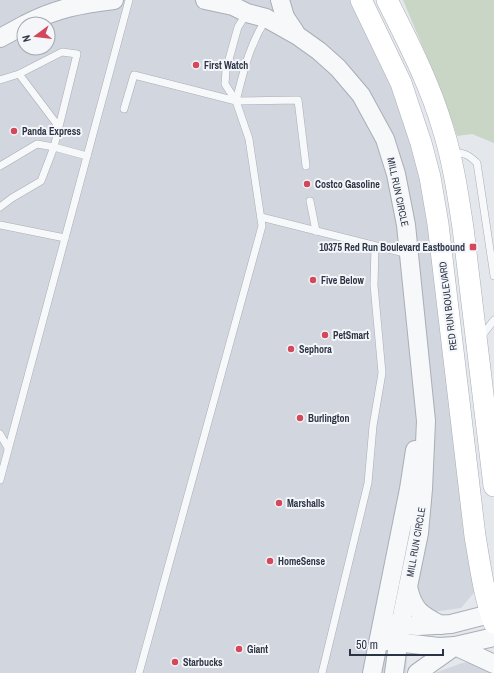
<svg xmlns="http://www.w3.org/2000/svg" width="494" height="673" font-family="'Archivo Narrow',sans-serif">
  <rect width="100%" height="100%" fill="#e4e7ec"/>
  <g fill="#d2d6de" fill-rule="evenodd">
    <path d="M 0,0 L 356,0 L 390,69 L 420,160 L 478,588 L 461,608 L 432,612 L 410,618 L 406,673 L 0,673 ZM 24,24 L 48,24 L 48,48 L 24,48 Z"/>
    <path d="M 494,659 L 494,673 L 435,673 L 462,663 Z"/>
  </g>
  <path fill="#c9d6c5" d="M 403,0 L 494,0 L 494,143 L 472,134 L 457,136 L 443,95 Z"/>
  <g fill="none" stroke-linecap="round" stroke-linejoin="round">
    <g stroke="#a9aeb7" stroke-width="8">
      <g id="service">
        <path d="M 0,80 L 19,74"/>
        <path d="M 236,101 C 244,70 249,46 266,19"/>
        <path d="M 124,109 L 134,75 L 236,101 L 298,100 L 306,166"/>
        <path d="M 451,153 C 464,152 469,155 477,163 L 494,276"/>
        <path d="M 0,166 L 37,144 L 54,147 L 87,156"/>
        <path d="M 310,201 L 316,231"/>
        <path d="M 0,207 L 12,198 L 41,181 L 54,147 L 77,54 L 62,52 L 19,74 L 59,127"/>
        <path d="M 261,217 L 408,254"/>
        <path d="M 0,225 L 65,238"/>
        <path d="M 481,337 L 494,320"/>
        <path d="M 0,434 L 8,448"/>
        <path d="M 0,480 L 129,0"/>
        <path d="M 139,673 L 262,226 L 249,139 L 236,101 L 225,84 L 226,70 L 238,27 L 247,13"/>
        <path d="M 322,673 L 368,483 L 373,426 L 382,373 L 374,285 L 375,246"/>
      </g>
    </g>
    <g stroke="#a9aeb7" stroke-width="20">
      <g id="tertiary">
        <path d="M 205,0 L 233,6 L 247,13 L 266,18 L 298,36 L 319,51 L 338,68 L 361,95 L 385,139 L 396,174 L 406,225 L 426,421 L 423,489 L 419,533 L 402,616 L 394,673"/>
        <path d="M 280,0 L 285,17 L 295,32"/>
        <path d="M 26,24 C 57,8 81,4 114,0"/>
        <path d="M 0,38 L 24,25"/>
        <path d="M 408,587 C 413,610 421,615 441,625"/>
        <path d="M 390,624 L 418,626 L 451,624 L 494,613"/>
        <path d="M 387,641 L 439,647 L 455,646 L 494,637"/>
        <path d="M 455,646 L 494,664"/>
        <path d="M 372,673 L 409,489 L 415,450"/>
        <path d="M 417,673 L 455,646"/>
      </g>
    </g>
    <g stroke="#a9aeb7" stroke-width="22">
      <g id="secondary">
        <path d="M 361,0 L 401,83 L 421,143 L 430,177 L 438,224 L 475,536 C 480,565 484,596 494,623"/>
        <path d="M 387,0 C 408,42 430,84 443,129 C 453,161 458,195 463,228 L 494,486"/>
      </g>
    </g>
    <use href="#service" stroke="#f7f8fa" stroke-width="7"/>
    <use href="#tertiary" stroke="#f7f8fa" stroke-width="18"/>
    <use href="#secondary" stroke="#fff" stroke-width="21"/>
  </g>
  <g fill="#d1495b" stroke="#f4f6f9" stroke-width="1.5">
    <circle cx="196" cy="65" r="4"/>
    <circle cx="14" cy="131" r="4"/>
    <circle cx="307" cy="184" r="4"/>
    <rect x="469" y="243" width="8" height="8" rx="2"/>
    <circle cx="313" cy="280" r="4"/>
    <circle cx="325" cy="335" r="4"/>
    <circle cx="291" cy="349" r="4"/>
    <circle cx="300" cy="418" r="4"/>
    <circle cx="279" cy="503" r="4"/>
    <circle cx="270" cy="561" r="4"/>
    <circle cx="239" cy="649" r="4"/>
    <circle cx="175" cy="662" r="4"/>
  </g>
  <g text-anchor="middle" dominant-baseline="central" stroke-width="4" stroke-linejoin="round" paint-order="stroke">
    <g font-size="10" font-weight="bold" fill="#2b3445" stroke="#f4f6f9" text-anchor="start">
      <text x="204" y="65">First Watch</text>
      <text x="22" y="131">Panda Express</text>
      <text x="315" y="184">Costco Gasoline</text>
      <text x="465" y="247" text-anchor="end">10375 Red Run Boulevard Eastbound</text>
      <text x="321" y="280">Five Below</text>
      <text x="333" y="335">PetSmart</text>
      <text x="299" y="349">Sephora</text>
      <text x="308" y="418">Burlington</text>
      <text x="287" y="503">Marshalls</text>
      <text x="278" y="561">HomeSense</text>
      <text x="247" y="649">Giant</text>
      <text x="183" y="662">Starbucks</text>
    </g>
    <g font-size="10" fill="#2b3445" stroke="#f4f6f9">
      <text transform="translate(398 192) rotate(78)">MILL RUN CIRCLE</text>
      <text transform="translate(448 306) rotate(-97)">RED RUN BOULEVARD</text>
      <text transform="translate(416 542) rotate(-80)">MILL RUN CIRCLE</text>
    </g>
  </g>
  <g transform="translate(36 36) rotate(255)"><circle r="19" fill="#f4f6f9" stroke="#a4a8b1"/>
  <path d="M0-3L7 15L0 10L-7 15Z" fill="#d1495b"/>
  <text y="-6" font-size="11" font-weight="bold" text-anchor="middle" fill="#2b3445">N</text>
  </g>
  <path d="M350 649v6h93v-6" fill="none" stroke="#2b3445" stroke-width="2"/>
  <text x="356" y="649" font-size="12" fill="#2b3445" stroke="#f4f6f9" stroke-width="3" paint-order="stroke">50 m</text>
</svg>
